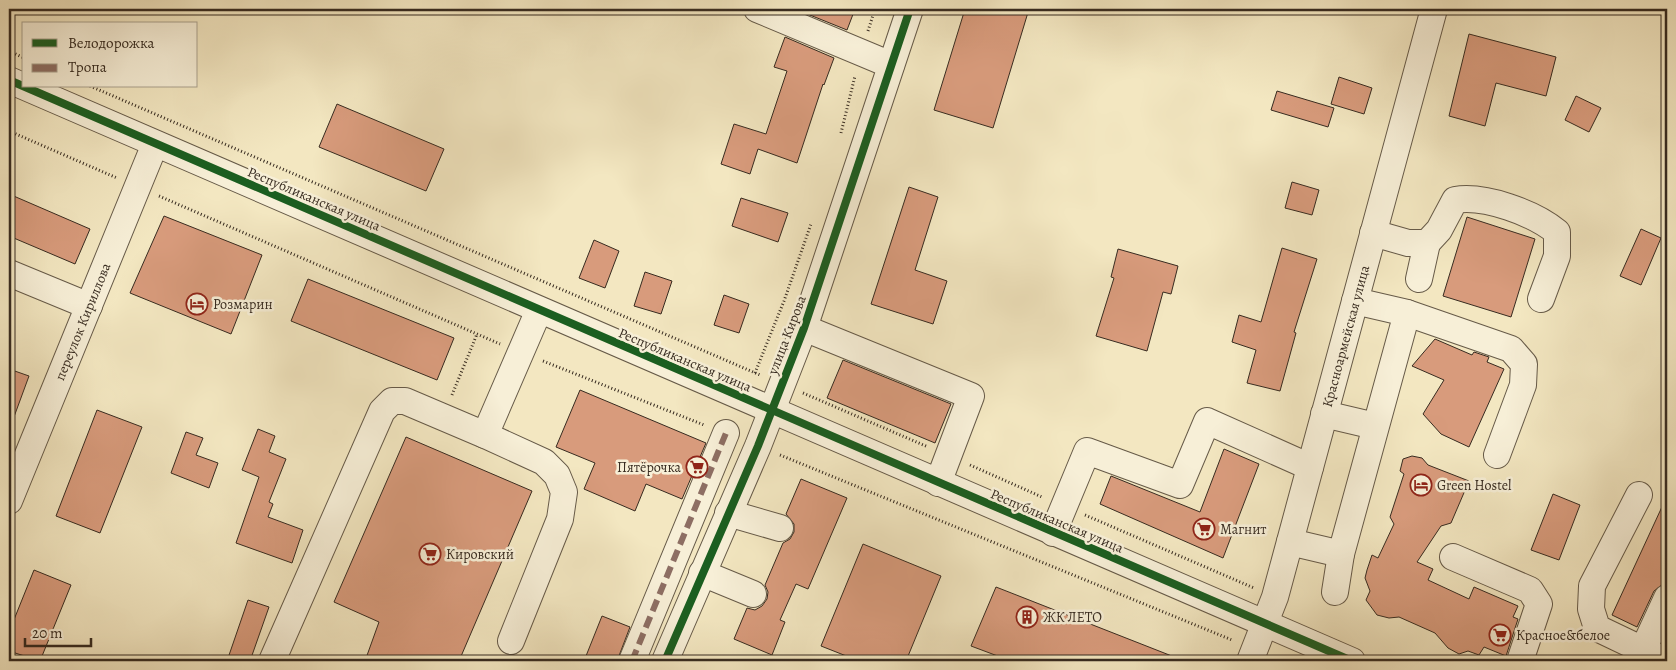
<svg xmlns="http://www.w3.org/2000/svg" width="1676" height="670" font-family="Alegreya,serif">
  <rect width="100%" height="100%" fill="#f3e7c1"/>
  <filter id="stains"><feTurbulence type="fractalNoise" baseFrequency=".004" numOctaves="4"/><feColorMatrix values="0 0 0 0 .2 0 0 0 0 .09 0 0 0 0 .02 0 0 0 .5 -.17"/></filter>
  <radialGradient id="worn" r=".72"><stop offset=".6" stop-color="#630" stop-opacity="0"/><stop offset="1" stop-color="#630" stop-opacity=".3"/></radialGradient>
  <g fill="#d89b7c" stroke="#372b20">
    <path d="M 795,9 L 855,9 L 847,30 Z"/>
    <path d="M 965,9 L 1029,9 L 993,128 L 934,110 Z"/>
    <path d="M 1469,34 L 1556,57 L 1546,96 L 1496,83 L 1485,126 L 1449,116 Z"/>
    <path d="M 785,37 L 834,58 L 824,85 L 823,84 L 797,163 L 758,149 L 750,174 L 721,164 L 734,124 L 766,134 L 787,71 L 774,67 Z"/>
    <path d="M 1339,77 L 1372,88 L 1364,114 L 1331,104 Z"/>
    <path d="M 1277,91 L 1334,108 L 1328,127 L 1271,110 Z"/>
    <path d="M 1576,96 L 1601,108 L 1589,132 L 1565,120 Z"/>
    <path d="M 337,104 L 444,149 L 426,191 L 319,147 Z"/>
    <path d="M 1292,182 L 1319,190 L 1312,215 L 1285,208 Z"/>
    <path d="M 909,187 L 938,197 L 915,270 L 947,281 L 933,324 L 871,304 Z"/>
    <path d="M 9,194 L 90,229 L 75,264 L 9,236 Z"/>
    <path d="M 741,198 L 788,213 L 778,242 L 732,226 Z"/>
    <path d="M 164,216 L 262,255 L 231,334 L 130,293 Z"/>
    <path d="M 1467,217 L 1535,239 L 1511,317 L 1443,296 Z"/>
    <path d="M 1641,229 L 1661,238 L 1641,285 L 1620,276 Z"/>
    <path d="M 594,240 L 619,251 L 605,288 L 579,278 Z"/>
    <path d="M 1282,248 L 1317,259 L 1294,332 L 1296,333 L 1280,391 L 1247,383 L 1256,350 L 1232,342 L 1239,315 L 1261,322 Z"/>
    <path d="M 1118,249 L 1178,266 L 1171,294 L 1163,292 L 1147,351 L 1096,336 L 1114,278 L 1111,277 Z"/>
    <path d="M 645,272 L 672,281 L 661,314 L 634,306 Z"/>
    <path d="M 308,279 L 454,338 L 437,380 L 291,321 Z"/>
    <path d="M 724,295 L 749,304 L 739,333 L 714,325 Z"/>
    <path d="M 1435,339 L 1472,355 L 1474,352 L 1489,357 L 1487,362 L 1504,369 L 1469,447 L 1441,434 L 1423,414 L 1444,380 L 1412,366 Z"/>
    <path d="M 843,360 L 951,404 L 935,443 L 827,398 Z"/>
    <path d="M 9,369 L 29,376 L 11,425 L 9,425 Z"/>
    <path d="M 580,390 L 706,443 L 682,499 L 646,484 L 635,511 L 584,489 L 595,463 L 556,447 Z"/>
    <path d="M 97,410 L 142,427 L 100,533 L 56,516 Z"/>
    <path d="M 258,429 L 275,436 L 269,452 L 286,459 L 269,502 L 273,504 L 268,517 L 303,530 L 292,563 L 236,543 L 259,477 L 242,470 Z"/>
    <path d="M 186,432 L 203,438 L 196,455 L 218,463 L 209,488 L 171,473 Z"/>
    <path d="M 406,437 L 532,491 L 459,661 L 365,661 L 379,622 L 334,602 Z"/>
    <path d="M 1224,449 L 1259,464 L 1223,558 L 1100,504 L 1111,476 L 1200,512 Z"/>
    <path d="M 1412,456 L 1422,458 L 1428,465 L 1469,481 L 1451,523 L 1441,526 L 1417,562 L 1433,569 L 1428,580 L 1469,599 L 1474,587 L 1518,606 L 1513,617 L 1518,619 L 1506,656 L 1484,647 L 1479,655 L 1468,651 L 1459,654 L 1448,648 L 1435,633 L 1399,617 L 1389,618 L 1377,615 L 1366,600 L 1370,591 L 1365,578 L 1367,570 L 1372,555 L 1378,558 L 1394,524 L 1390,517 L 1404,474 L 1400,471 L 1403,459 Z"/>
    <path d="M 801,479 L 847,498 L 808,589 L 796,584 L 780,620 L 785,622 L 772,655 L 734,639 L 747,608 L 755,610 L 762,606 L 767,599 L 768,592 L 765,585 L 783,543 L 790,539 L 794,532 L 794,524 L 786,514 Z"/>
    <path d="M 1553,494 L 1580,505 L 1559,560 L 1531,550 Z"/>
    <path d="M 1667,496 L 1667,581 L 1654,591 L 1637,627 L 1612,615 Z"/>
    <path d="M 863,544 L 941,576 L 906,661 L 859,661 L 821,646 Z"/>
    <path d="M 34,570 L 71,585 L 40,661 L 9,651 L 9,632 Z"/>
    <path d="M 996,587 L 1182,660 L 1182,661 L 1011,661 L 971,646 Z"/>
    <path d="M 248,600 L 269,607 L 250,661 L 227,661 Z"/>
    <path d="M 602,616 L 630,627 L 617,661 L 584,661 Z"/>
  </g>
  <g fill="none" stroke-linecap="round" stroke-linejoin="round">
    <g stroke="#665a48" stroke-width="28">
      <g id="minor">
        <path d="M 757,9 L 891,65"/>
        <path d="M 9,80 L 1352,661"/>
        <path d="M 1373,233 L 1408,243 L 1427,243 L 1439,230 L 1455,200 C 1485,195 1534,213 1557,232 L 1557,256 L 1541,299"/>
        <path d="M 9,273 L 89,306"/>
        <path d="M 1419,279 L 1427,243"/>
        <path d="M 1355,301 L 1407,313 L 1511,349 L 1524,364 L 1523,385 L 1497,455"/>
        <path d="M 804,328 L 971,396 L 938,483"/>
        <path d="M 1324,414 L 1375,426"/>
        <path d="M 485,435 L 544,462 L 557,475 L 564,492 L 560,519 L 511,641"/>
        <path d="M 1639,495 L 1592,586 L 1591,609 L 1597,628 L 1666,661"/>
        <path id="s1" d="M 9,501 L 155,144"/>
        <path d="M 728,513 L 780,528"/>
        <path d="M 1053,533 L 1087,451 L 1180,485 L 1207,421 L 1310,467"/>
        <path d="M 1290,542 L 1341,554 L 1407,313"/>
        <path d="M 1453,557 L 1530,590 L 1539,604 L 1520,661"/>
        <path d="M 702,573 L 753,594"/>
        <path d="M 1335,592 L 1341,554"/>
        <path d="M 1643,650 L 1667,598"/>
        <path d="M 272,661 L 382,411 L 392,401 L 405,401 L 485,435 L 539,310"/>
        <path d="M 632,661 L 726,433"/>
        <path d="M 665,661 L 758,446 L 804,328 L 910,9"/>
        <path id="s2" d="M 1250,661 L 1275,597 L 1434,9"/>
      </g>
    </g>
    <g stroke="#372b20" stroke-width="3" stroke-dasharray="1 2.5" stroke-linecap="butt">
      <path d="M 868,31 L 875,9"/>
      <path d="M 9,51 L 24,58"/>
      <path d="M 90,86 L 760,375"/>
      <path d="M 9,131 L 117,178"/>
      <path d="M 841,133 L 855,76"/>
      <path d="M 159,196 L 500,344"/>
      <path d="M 543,361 L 704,425"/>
      <path d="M 755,373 L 784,301 L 811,224"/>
      <path d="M 803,393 L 928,447"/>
      <path d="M 452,395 L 477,334"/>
      <path d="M 780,455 L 1232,640"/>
      <path d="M 970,465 L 1042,497"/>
      <path d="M 1085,515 L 1254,588"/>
      <path d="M 1275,658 L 1284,661"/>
    </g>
    <use href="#minor" stroke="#f7efd7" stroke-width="26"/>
    <path stroke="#8d6e63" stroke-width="6" stroke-dasharray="12 6" stroke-linecap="butt" d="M 632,661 L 726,433"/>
    <g stroke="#f7efd7" stroke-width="11">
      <g id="cycleway">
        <path d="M 9,80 L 1352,661"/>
        <path d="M 665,661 L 758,446 L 804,328 L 910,9"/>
      </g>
    </g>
    <use href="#cycleway" stroke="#1b5e20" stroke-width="8"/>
  </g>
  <defs>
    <g id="hotel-ring" transform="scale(1.125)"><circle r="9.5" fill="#f7efd7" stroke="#8f2418" stroke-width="1.5"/><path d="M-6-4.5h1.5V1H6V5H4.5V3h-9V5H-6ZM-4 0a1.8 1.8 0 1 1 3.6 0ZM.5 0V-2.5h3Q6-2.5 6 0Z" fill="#8f2418"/></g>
    <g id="supermarket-ring" transform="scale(1.125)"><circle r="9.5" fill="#f7efd7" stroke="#8f2418" stroke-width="1.5"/><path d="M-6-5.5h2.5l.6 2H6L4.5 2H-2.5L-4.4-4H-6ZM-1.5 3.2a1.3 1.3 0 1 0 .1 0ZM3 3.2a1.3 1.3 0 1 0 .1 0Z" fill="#8f2418"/></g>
    <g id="building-ring" transform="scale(1.125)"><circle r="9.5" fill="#f7efd7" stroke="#8f2418" stroke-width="1.5"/><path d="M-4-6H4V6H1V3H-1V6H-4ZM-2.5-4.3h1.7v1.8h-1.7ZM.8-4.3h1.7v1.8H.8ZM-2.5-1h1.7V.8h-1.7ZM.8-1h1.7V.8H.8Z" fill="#8f2418"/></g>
  </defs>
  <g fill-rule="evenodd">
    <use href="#hotel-ring" x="197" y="304"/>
    <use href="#supermarket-ring" x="697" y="467"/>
    <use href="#hotel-ring" x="1421" y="485"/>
    <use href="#supermarket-ring" x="1204" y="529"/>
    <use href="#supermarket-ring" x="430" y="554"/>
    <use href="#building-ring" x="1027" y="617"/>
    <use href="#supermarket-ring" x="1500" y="635"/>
  </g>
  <g text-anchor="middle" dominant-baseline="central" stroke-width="5" stroke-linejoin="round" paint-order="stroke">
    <g font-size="14" fill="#372b20" stroke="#f7efd7">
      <text transform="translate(314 199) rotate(23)">Республиканская улица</text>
      <text stroke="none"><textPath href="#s1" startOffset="194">переулок Кириллова</textPath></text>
      <text transform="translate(787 335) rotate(-69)">улица Кирова</text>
      <text stroke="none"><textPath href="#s2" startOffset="339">Красноармейская улица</textPath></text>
      <text transform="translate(685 360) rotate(23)">Республиканская улица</text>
      <text transform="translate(1057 521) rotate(23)">Республиканская улица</text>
    </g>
    <g font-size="14" fill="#372b20" stroke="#f7efd7" text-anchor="start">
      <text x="213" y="304">Розмарин</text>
      <text x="681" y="467" text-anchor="end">Пятёрочка</text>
      <text x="1437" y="485">Green Hostel</text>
      <text x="1220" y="529">Магнит</text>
      <text x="446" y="554">Кировский</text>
      <text x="1043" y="617">ЖК ЛЕТО</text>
      <text x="1516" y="635">Красное&amp;белое</text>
    </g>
  </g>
  <rect width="1676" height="670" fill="none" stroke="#f3e7c1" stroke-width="30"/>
  <rect x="10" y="10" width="1656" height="650" fill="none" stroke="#372b20" stroke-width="2.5"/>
  <rect x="15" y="15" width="1646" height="640" fill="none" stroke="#372b20"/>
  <rect x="22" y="22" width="175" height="65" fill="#f7efd7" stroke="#aaa18e"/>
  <rect x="32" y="39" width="25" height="8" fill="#1b5e20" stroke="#aaa18e"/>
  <text x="68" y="48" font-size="15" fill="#372b20">Велодорожка</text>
  <rect x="32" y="64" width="25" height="8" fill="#8d6e63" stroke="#aaa18e"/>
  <text x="68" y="72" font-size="15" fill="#372b20">Тропа</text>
  <path d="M25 638v8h66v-8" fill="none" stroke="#372b20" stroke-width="2.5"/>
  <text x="32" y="638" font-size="15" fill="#372b20" stroke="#f7efd7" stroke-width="4" paint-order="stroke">20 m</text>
  <rect width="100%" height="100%" filter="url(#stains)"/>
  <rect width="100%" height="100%" fill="url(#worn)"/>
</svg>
